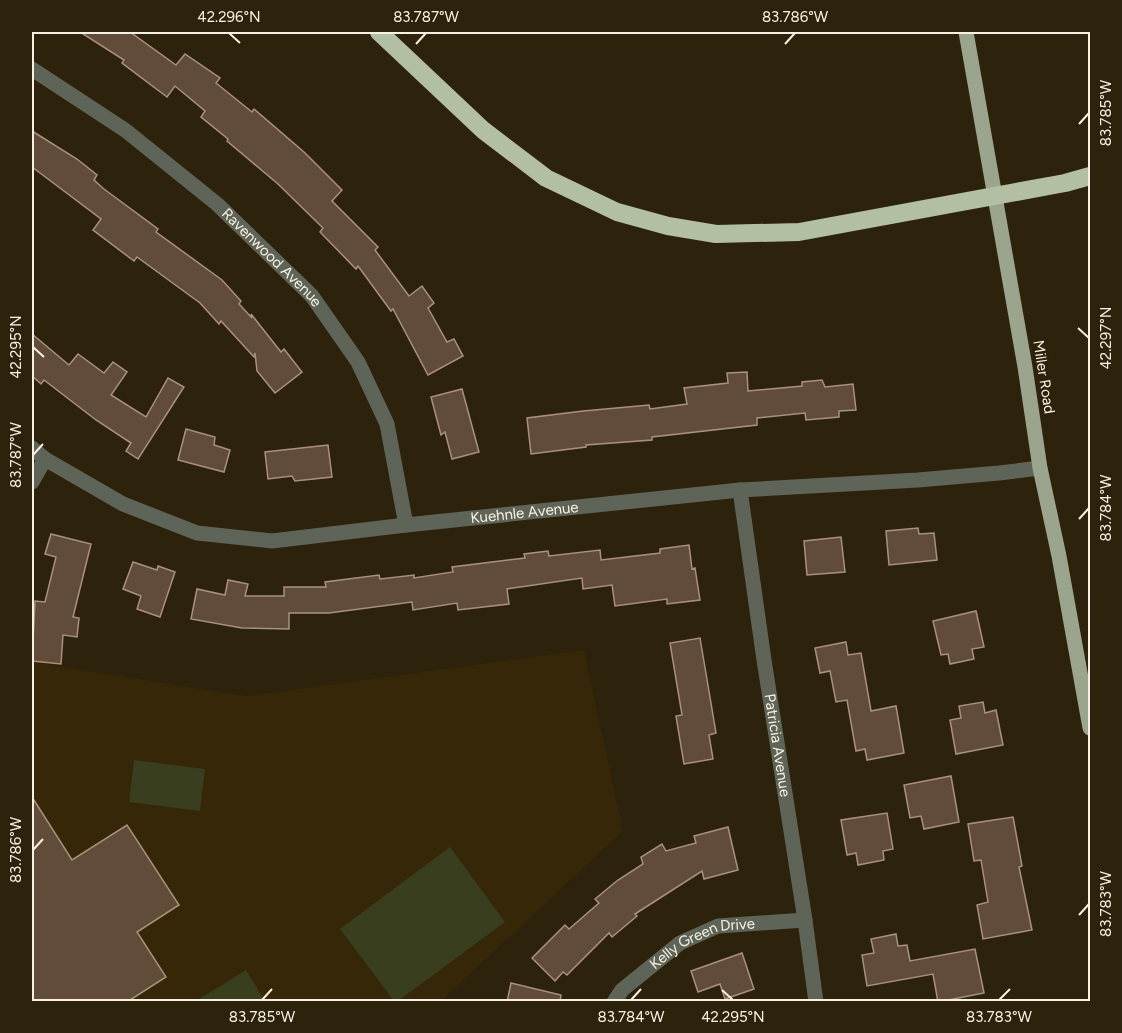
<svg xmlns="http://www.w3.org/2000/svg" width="1122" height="1033" font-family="Figtree,sans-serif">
  <rect width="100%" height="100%" fill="#2d220b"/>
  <path fill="#352707" d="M 584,650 L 623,831 L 441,1001 L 32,1001 L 32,662 L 246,696 Z"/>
  <g fill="#393e1f">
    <path d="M 134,760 L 205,769 L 200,811 L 129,802 Z"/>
    <path d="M 450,847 L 505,922 L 398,1001 L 394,1001 L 340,929 Z"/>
    <path d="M 246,970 L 265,1001 L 196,1001 Z"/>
  </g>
  <g fill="#614c3a" stroke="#a9917d" stroke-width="1.5">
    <path d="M 80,32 L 130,32 L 176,65 L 185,54 L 220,78 L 216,83 L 252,112 L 254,109 L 304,152 L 342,190 L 332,201 L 378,247 L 375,250 L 409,296 L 422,286 L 434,303 L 428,308 L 447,342 L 454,339 L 463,356 L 428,375 L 393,309 L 391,311 L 358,266 L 356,269 L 320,232 L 323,228 L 278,184 L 227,141 L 228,139 L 201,117 L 205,111 L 175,86 L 167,97 L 122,63 L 124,60 Z"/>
    <path d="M 32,131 L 77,159 L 97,175 L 94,180 L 104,189 L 158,229 L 156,232 L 222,280 L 241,301 L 239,304 L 252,318 L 251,314 L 281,352 L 284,349 L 302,372 L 275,393 L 257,371 L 255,353 L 254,357 L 221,321 L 219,324 L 200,303 L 137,257 L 134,261 L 93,230 L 101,219 L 32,167 Z"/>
    <path d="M 32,334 L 69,365 L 78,354 L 104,373 L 113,362 L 127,372 L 111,395 L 146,417 L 168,378 L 184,387 L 138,459 L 126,451 L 131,443 L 96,420 L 44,380 L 41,384 L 32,376 Z"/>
    <path d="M 747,372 L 748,391 L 802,386 L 802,382 L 822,380 L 825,387 L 853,384 L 856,410 L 839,411 L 839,417 L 806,420 L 805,413 L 757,418 L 757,425 L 652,437 L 652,440 L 586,445 L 586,447 L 531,454 L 527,418 L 583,411 L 649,405 L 650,409 L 687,404 L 684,388 L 728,383 L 727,373 Z"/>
    <path d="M 462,389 L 479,452 L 452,459 L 445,432 L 441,435 L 431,397 Z"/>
    <path d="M 186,429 L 215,437 L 214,445 L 230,450 L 224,472 L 178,460 Z"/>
    <path d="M 328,445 L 332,477 L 295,481 L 292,476 L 268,479 L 265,452 Z"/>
    <path d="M 918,528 L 919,534 L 934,533 L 937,560 L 889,565 L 886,531 Z"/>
    <path d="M 51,534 L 91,544 L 73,617 L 79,618 L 77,637 L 63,635 L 61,664 L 32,661 L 35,601 L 45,602 L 56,557 L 45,554 Z"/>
    <path d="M 841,537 L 845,572 L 807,575 L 804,541 Z"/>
    <path d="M 689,545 L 692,569 L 695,568 L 700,600 L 667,604 L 667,599 L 615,606 L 612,585 L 583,589 L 582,578 L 507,589 L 509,604 L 458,610 L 457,603 L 413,610 L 412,602 L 329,613 L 289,613 L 289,629 L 242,628 L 191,619 L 197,589 L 225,595 L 228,580 L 248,584 L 245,596 L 284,596 L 284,587 L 326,587 L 325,582 L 379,575 L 380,579 L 414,575 L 414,578 L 453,572 L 452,567 L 525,558 L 524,554 L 548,551 L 549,556 L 600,550 L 601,560 L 660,553 L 660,549 Z"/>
    <path d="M 133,562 L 157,570 L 158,566 L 175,572 L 160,617 L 137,609 L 141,596 L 123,589 Z"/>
    <path d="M 976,611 L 984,647 L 972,649 L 974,659 L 950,664 L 948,654 L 941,655 L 933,621 Z"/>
    <path d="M 700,638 L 716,733 L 709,735 L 713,759 L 684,764 L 676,716 L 682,715 L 670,643 Z"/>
    <path d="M 846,642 L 848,655 L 861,653 L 871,711 L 896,706 L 904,753 L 867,760 L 865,749 L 856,751 L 847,700 L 836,702 L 830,671 L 820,673 L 815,648 Z"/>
    <path d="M 983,702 L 985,713 L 996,710 L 1003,745 L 956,754 L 950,720 L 961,718 L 959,706 Z"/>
    <path d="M 951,776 L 959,822 L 924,829 L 921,816 L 910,818 L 904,785 Z"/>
    <path d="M 32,797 L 72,860 L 127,825 L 179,905 L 137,932 L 166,977 L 127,1002 L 32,1002 Z"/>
    <path d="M 887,813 L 893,849 L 883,851 L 884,860 L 858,865 L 856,853 L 847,855 L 841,820 Z"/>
    <path d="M 1013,817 L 1022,866 L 1019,867 L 1032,930 L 983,939 L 977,905 L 988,902 L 981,860 L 974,861 L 968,824 Z"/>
    <path d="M 728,827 L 738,870 L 704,879 L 702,871 L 635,914 L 637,916 L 612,937 L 609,933 L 567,975 L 563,972 L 555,981 L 532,958 L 565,925 L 569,929 L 599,903 L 595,899 L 618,880 L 643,864 L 641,857 L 662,844 L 666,851 L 696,843 L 694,836 Z"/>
    <path d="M 896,934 L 898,946 L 907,945 L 910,961 L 975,949 L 984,993 L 938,1002 L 933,974 L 867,986 L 862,955 L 874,953 L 871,939 Z"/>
    <path d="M 742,953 L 754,989 L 725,999 L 720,984 L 698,992 L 691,971 Z"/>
    <path d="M 511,983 L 561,995 L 560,1002 L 507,1002 Z"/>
  </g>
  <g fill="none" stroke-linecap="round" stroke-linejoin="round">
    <g stroke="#5f6459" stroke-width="15">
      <path id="s1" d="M 32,69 L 125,130 L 217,204 L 312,296 L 358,362 L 387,424 L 406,525"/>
      <path id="s2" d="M 32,448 L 45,459 L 123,504 L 197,533 L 272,541 L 406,525 L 740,490 L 918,480 L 999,473 L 1040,468"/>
      <path d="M 32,482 L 45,459"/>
      <path id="s3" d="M 740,490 L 764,660 L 805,920 L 816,1002"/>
      <path id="s4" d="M 614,1002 L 622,990 L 680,943 L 718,926 L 805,920"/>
    </g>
    <path stroke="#9ba58e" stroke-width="15" d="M 966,32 L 1025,367 L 1040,468 L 1059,556 L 1090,728"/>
    <path stroke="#b3bfa3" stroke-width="18" d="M 379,32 L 483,130 L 546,178 L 617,212 L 668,226 L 716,234 L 799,232 L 1065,183 L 1090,176"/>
  </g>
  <path fill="none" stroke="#f8f1e3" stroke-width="2" d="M 229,33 L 240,43M 416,44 L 426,33M 785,44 L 795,33M 1079,124 L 1089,113M 1078,328 L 1089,338M 33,347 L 44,357M 33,455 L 43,444M 1079,519 L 1089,508M 33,850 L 43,839M 1079,915 L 1089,904M 722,990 L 733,1000M 262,1000 L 272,989M 631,1000 L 641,989M 999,1000 L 1010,989"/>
  <g text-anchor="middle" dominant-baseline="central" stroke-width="4.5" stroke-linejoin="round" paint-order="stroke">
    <g font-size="15" fill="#f8f1e3" stroke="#2d220b">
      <text stroke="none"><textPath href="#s1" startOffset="306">Ravenwood Avenue</textPath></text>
      <text transform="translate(1044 377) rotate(81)">Miller Road</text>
      <text stroke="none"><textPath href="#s2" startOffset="516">Kuehnle Avenue</textPath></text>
      <text stroke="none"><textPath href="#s3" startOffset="258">Patricia Avenue</textPath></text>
      <text stroke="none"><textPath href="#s4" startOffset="110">Kelly Green Drive</textPath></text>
    </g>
  </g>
  <rect width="1122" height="1033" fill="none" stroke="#2d220b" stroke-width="66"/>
  <rect x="33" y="33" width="1056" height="967" fill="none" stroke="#f8f1e3" stroke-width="2"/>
  <g font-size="15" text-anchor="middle" fill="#f8f1e3">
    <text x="229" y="22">42.296°N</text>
    <text x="426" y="22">83.787°W</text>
    <text x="795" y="22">83.786°W</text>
    <text transform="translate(1106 113) rotate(-90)" y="5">83.785°W</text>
    <text transform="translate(1106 338) rotate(-90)" y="5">42.297°N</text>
    <text transform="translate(16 347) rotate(-90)" y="5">42.295°N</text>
    <text transform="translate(16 455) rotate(-90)" y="5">83.787°W</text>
    <text transform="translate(1106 508) rotate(-90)" y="5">83.784°W</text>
    <text transform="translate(16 850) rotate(-90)" y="5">83.786°W</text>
    <text transform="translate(1106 904) rotate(-90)" y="5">83.783°W</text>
    <text x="262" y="1022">83.785°W</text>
    <text x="631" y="1022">83.784°W</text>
    <text x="733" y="1022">42.295°N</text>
    <text x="999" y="1022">83.783°W</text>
  </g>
</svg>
